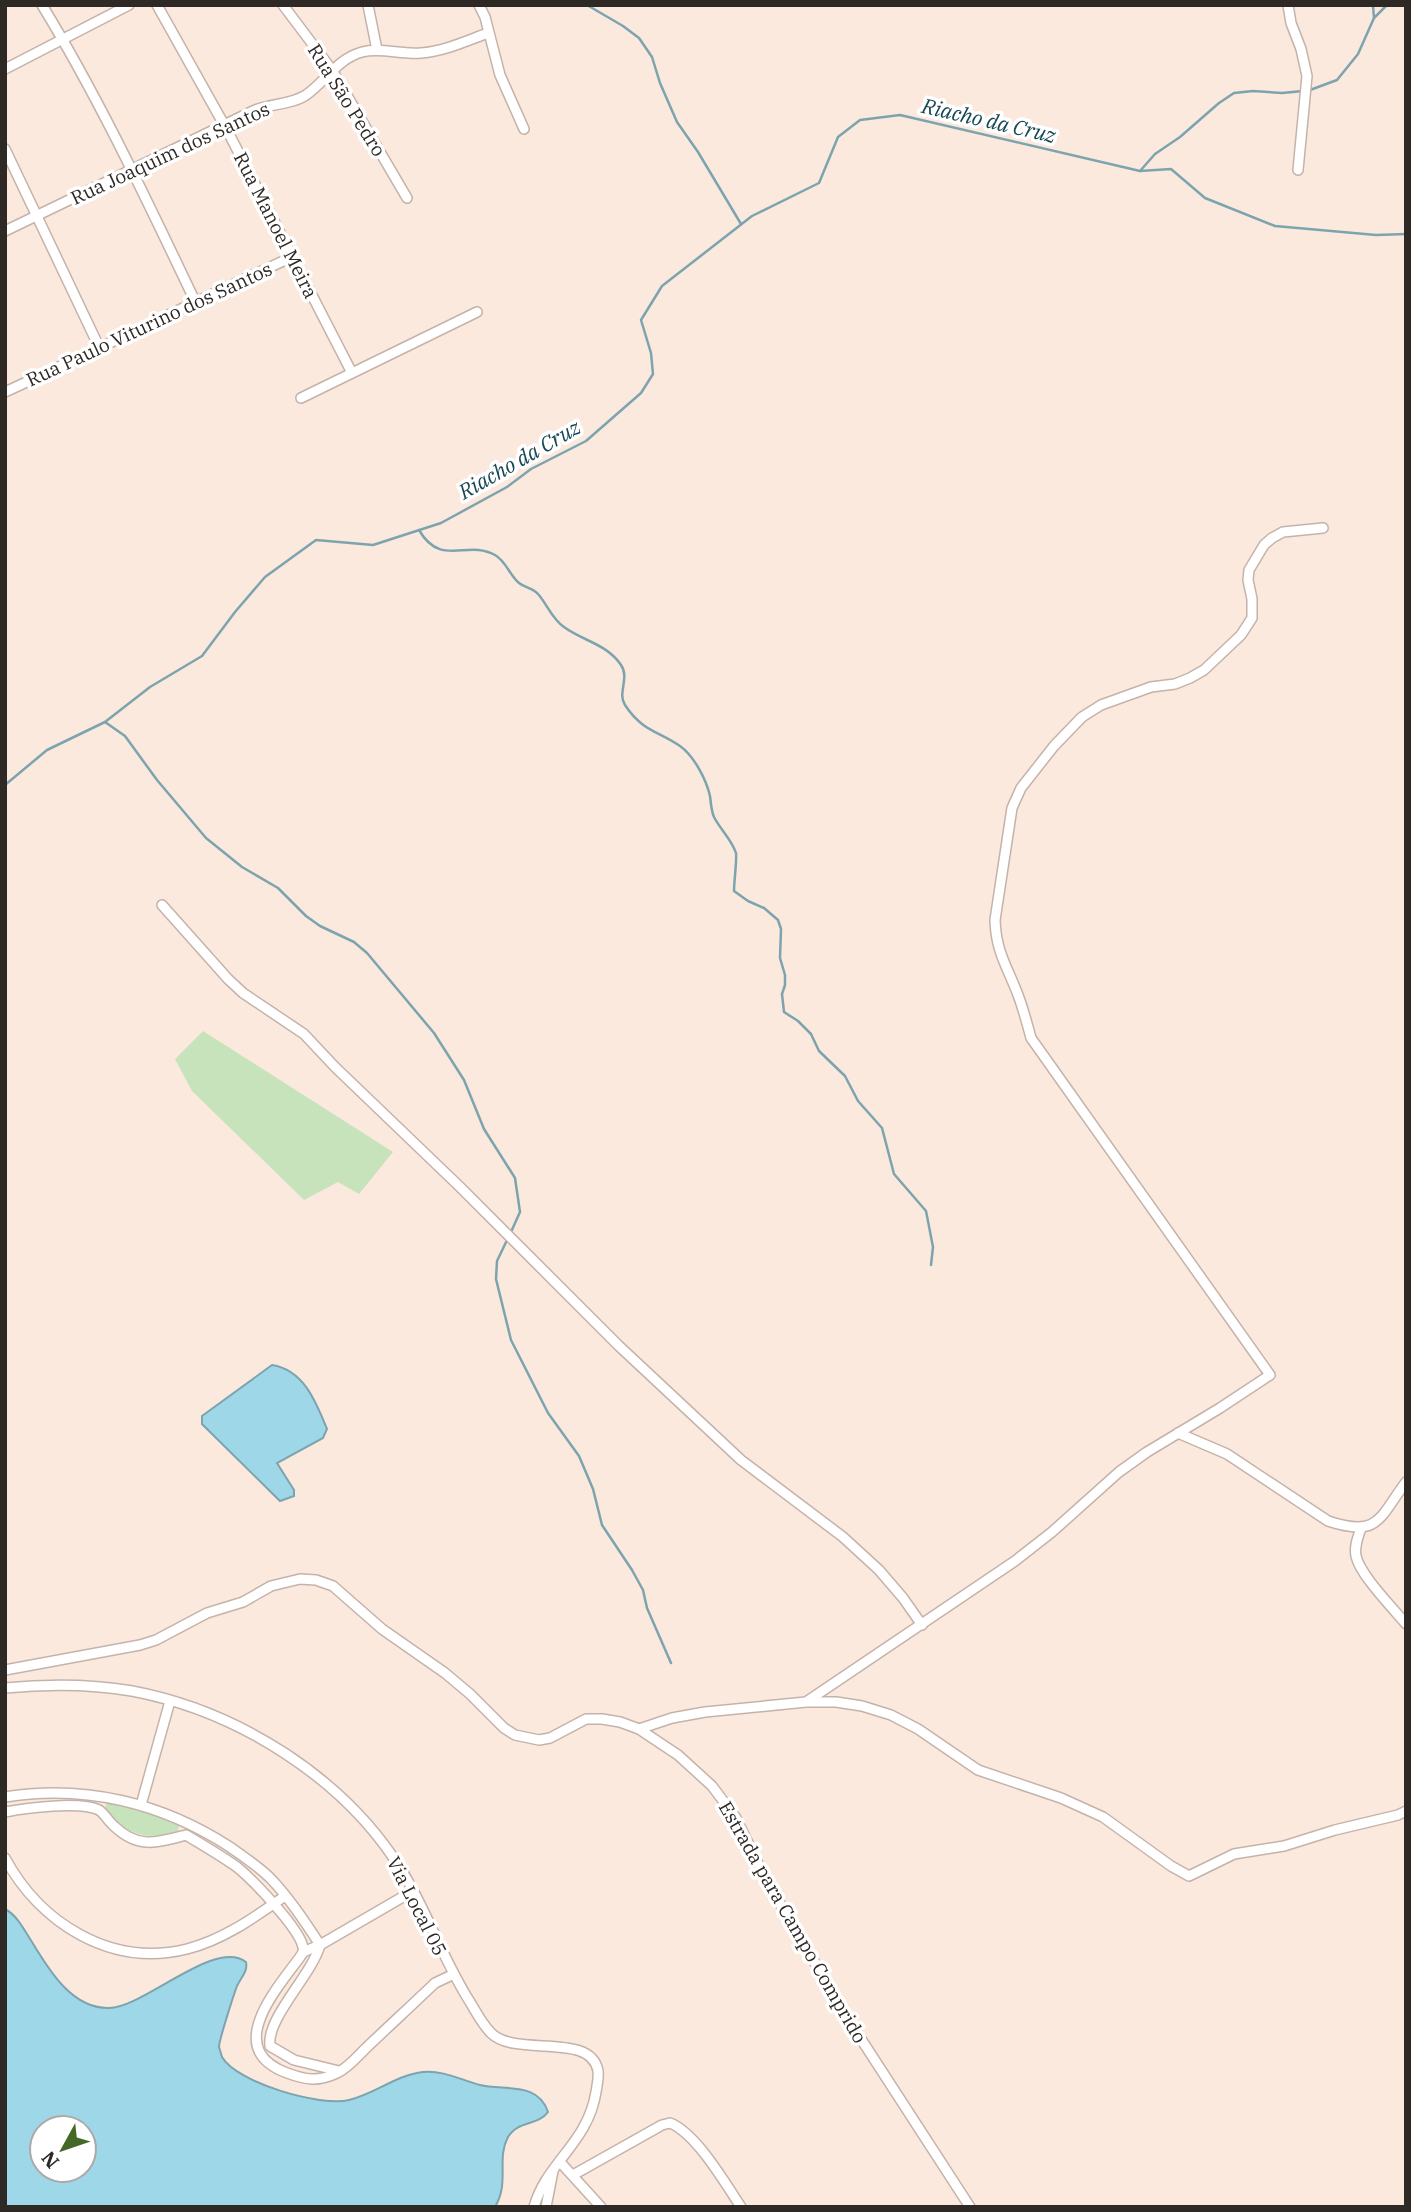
<svg xmlns="http://www.w3.org/2000/svg" width="1411" height="2212" font-family="'IBM Plex Serif',serif">
  <rect width="100%" height="100%" fill="#fbe9de"/>
  <g fill="#c7e3bb">
    <path d="M 203,1031 L 393,1152 L 359,1194 L 338,1182 L 304,1200 L 192,1091 L 175,1059 Z"/>
    <path d="M 110,1801 L 143,1810 L 175,1823 L 179,1826 L 178,1831 C 150,1842 122,1834 105,1809 L 106,1805 Z"/>
  </g>
  <g fill="#9ed8e8" stroke="#7da4ae" stroke-width="2" fill-rule="evenodd">
    <path d="M 272,1365 C 304,1370 316,1402 327,1429 L 323,1438 L 277,1463 L 294,1490 L 294,1496 L 280,1501 L 202,1424 L 202,1416 Z"/>
    <path d="M 5,1909 C 18,1916 24,1930 32,1942 C 49,1970 72,2009 109,2008 C 145,2007 215,1938 246,1962 C 248,1972 241,1977 237,1986 C 234,1994 219,2040 219,2047 C 220,2050 221,2054 222,2057 C 237,2083 321,2107 349,2100 C 375,2094 396,2075 423,2072 C 443,2070 461,2080 480,2085 C 504,2091 538,2081 548,2112 C 538,2126 518,2120 508,2137 C 496,2159 510,2182 495,2207 L 7,2207 L 5,2204 ZM 84,2128 L 84,2170 L 42,2170 L 42,2128 Z"/>
  </g>
  <g fill="none" stroke-linecap="round" stroke-linejoin="round">
    <g stroke="#7da4ae" stroke-width="2.5">
      <path d="M 587,5 L 623,26 L 639,38 L 652,57 L 660,83 L 677,122 L 698,152 L 741,224"/>
      <path d="M 1373,5 L 1374,18"/>
      <path d="M 1310,90 L 1337,80 L 1358,54 L 1374,18 L 1387,5"/>
      <path d="M 1140,171 L 1155,154 L 1180,137 L 1219,103 L 1234,93 L 1253,91 L 1282,93 L 1303,91"/>
      <path d="M 419,530 C 441,568 467,539 495,555 C 506,561 510,576 519,583 C 525,588 533,588 538,594 C 547,604 552,619 564,627 C 583,641 607,644 621,665 C 630,678 617,693 625,705 C 642,731 658,731 680,746 C 694,756 706,779 710,796 C 711,803 711,810 714,817 C 720,829 732,840 736,853 C 737,860 734,881 734,891 L 748,901 L 764,908 L 778,920 L 781,929 L 780,958 L 785,975 L 785,985 L 782,994 L 784,1012 L 798,1021 L 811,1034 L 819,1051 L 845,1076 L 858,1101 L 882,1128 L 894,1174 L 926,1211 L 933,1247 L 931,1265"/>
      <path d="M 105,722 L 125,736 L 157,780 L 206,838 L 242,867 L 278,888 L 306,916 L 320,926 L 354,942 L 367,953 L 434,1033 L 464,1080 L 484,1129 L 515,1178 L 520,1212 L 511,1232"/>
      <path d="M 5,785 L 47,750 L 105,722 L 150,687 L 202,656 L 235,612 L 265,577 L 316,540 L 373,545 L 441,523 L 507,487 L 531,469 L 586,441 L 641,393 L 653,374 L 651,353 L 641,320 L 662,286 L 752,216 L 819,183 L 838,137 L 860,120 L 900,115 L 1140,171 L 1171,169 L 1205,198 L 1275,226 L 1376,235 L 1406,234"/>
      <path d="M 508,1238 L 497,1261 L 496,1279 L 511,1340 L 548,1413 L 579,1456 L 593,1489 L 602,1525 L 632,1570 L 643,1590 L 647,1608 L 671,1663"/>
    </g>
    <g stroke="#c5b3aa" stroke-width="12">
      <g id="street">
        <path d="M 42,5 C 100,100 147,201 195,301"/>
        <path d="M 157,5 L 227,130 L 352,373"/>
        <path d="M 283,5 L 332,70 L 407,198"/>
        <path d="M 368,5 L 377,50"/>
        <path d="M 479,5 L 485,17 L 500,75 L 524,129"/>
        <path d="M 1288,5 L 1291,23 L 1301,49 L 1307,76 L 1298,170"/>
        <path d="M 5,69 L 129,5"/>
        <path d="M 5,149 L 100,349"/>
        <path d="M 5,231 L 255,110 C 271,104 293,104 306,95 C 326,81 337,59 362,52 C 381,47 401,55 421,53 C 445,51 466,41 488,33"/>
        <path d="M 5,392 C 101,348 196,301 292,257"/>
        <path d="M 301,398 L 477,312"/>
        <path d="M 162,905 L 228,979 L 243,993 L 304,1034 L 335,1067 L 459,1186 L 619,1346 L 741,1460 L 843,1537 L 879,1570 L 903,1598 L 922,1625"/>
        <path d="M 1178,1433 L 1227,1454 L 1328,1521 C 1379,1538 1379,1518 1406,1482"/>
        <path d="M 1361,1528 C 1358,1537 1354,1546 1356,1556 C 1360,1575 1392,1607 1406,1624"/>
        <path d="M 5,1670 L 140,1645 L 156,1640 L 207,1613 L 243,1602 L 271,1586 L 300,1579 L 316,1580 L 333,1586 L 382,1629 L 445,1673 L 470,1694 L 504,1728 L 515,1735 L 539,1740 L 550,1738 L 586,1719 L 602,1719 L 620,1722 L 639,1729 L 678,1755 L 712,1786 L 736,1818 L 766,1880 L 850,2022 L 970,2207"/>
        <path d="M 5,1688 C 48,1684 90,1684 132,1691 C 238,1711 345,1778 402,1871 C 428,1913 443,1960 470,2002 C 476,2012 482,2024 491,2033 C 516,2058 591,2031 598,2071 C 599,2078 597,2085 596,2092 C 588,2143 546,2163 534,2207"/>
        <path d="M 806,1702 L 836,1702 L 862,1706 L 891,1715 L 918,1729 L 978,1770 L 1061,1798 L 1103,1817 L 1171,1866 L 1189,1876 L 1234,1854 L 1284,1846 L 1335,1830 L 1398,1815 L 1406,1811"/>
        <path d="M 639,1729 L 672,1718 L 705,1712 L 806,1702 L 1015,1561 L 1052,1532 L 1119,1472 L 1147,1452 L 1220,1408 L 1270,1375 L 1031,1038 C 1027,1023 1023,1008 1018,995 C 1007,966 996,952 995,920 L 1012,808 L 1021,788 L 1054,746 L 1082,717 L 1101,705 L 1151,687 L 1175,684 L 1190,678 L 1204,670 L 1241,635 L 1252,618 L 1252,599 L 1248,580 L 1249,570 L 1264,545 L 1272,538 L 1283,532 L 1323,528"/>
        <path d="M 5,1797 C 85,1784 162,1803 230,1847 C 244,1857 261,1868 272,1880 C 291,1900 306,1923 320,1945 C 312,1975 266,2018 270,2046 L 294,2060 L 339,2071"/>
        <path d="M 141,1805 L 170,1701"/>
        <path d="M 5,1812 C 26,1808 80,1801 99,1810 C 104,1813 109,1822 114,1826 C 138,1849 156,1843 186,1835 C 203,1845 220,1855 237,1867 C 253,1880 299,1928 303,1947 C 304,1953 303,1952 300,1957 C 275,1991 223,2049 287,2073 C 306,2080 318,2082 337,2073 C 348,2068 357,2057 365,2049 C 388,2027 412,2005 435,1983 L 452,1975"/>
        <path d="M 5,1858 C 40,1923 111,1968 187,1949 C 223,1940 255,1917 285,1896"/>
        <path d="M 303,1952 L 320,1945 L 413,1891"/>
        <path d="M 560,2162 L 601,2207"/>
        <path d="M 573,2175 L 662,2125 L 670,2123 C 696,2133 725,2183 741,2207"/>
        <path d="M 546,2207 L 553,2171"/>
      </g>
    </g>
    <use href="#street" stroke="#fff" stroke-width="9"/>
  </g>
  <g text-anchor="middle" dominant-baseline="central" stroke-width="7" stroke-linejoin="round" paint-order="stroke">
    <g font-size="19" fill="#2f2925" stroke="#fff">
      <text transform="translate(347 100) rotate(58)">Rua São Pedro</text>
      <text transform="translate(170 153) rotate(-25)">Rua Joaquim dos Santos</text>
      <text transform="translate(276 225) rotate(63)">Rua Manoel Meira</text>
      <text transform="translate(149 324) rotate(-25)">Rua Paulo Viturino dos Santos</text>
      <text transform="translate(417 1906) rotate(63)">Via Local 05</text>
      <text transform="translate(793 1922) rotate(60)">Estrada para Campo Comprido</text>
    </g>
    <g font-size="21" font-style="italic" fill="#154753" stroke="#fff">
      <text transform="translate(989 120) rotate(13)">Riacho da Cruz</text>
      <text transform="translate(519 459) rotate(-30)">Riacho da Cruz</text>
    </g>
  </g>
  <rect width="1411" height="2212" fill="none" stroke="#2f2925" stroke-width="14"/>
  <g transform="translate(63 2149) rotate(230)"><circle r="33" fill="#ffffff" stroke="#aca9a8" stroke-width="2"/>
  <path d="M0-5L12 26L0 18L-12 26Z" fill="#436924"/>
  <text y="-10" font-size="19" font-weight="bold" text-anchor="middle" fill="#2f2925">N</text>
  </g>
</svg>
